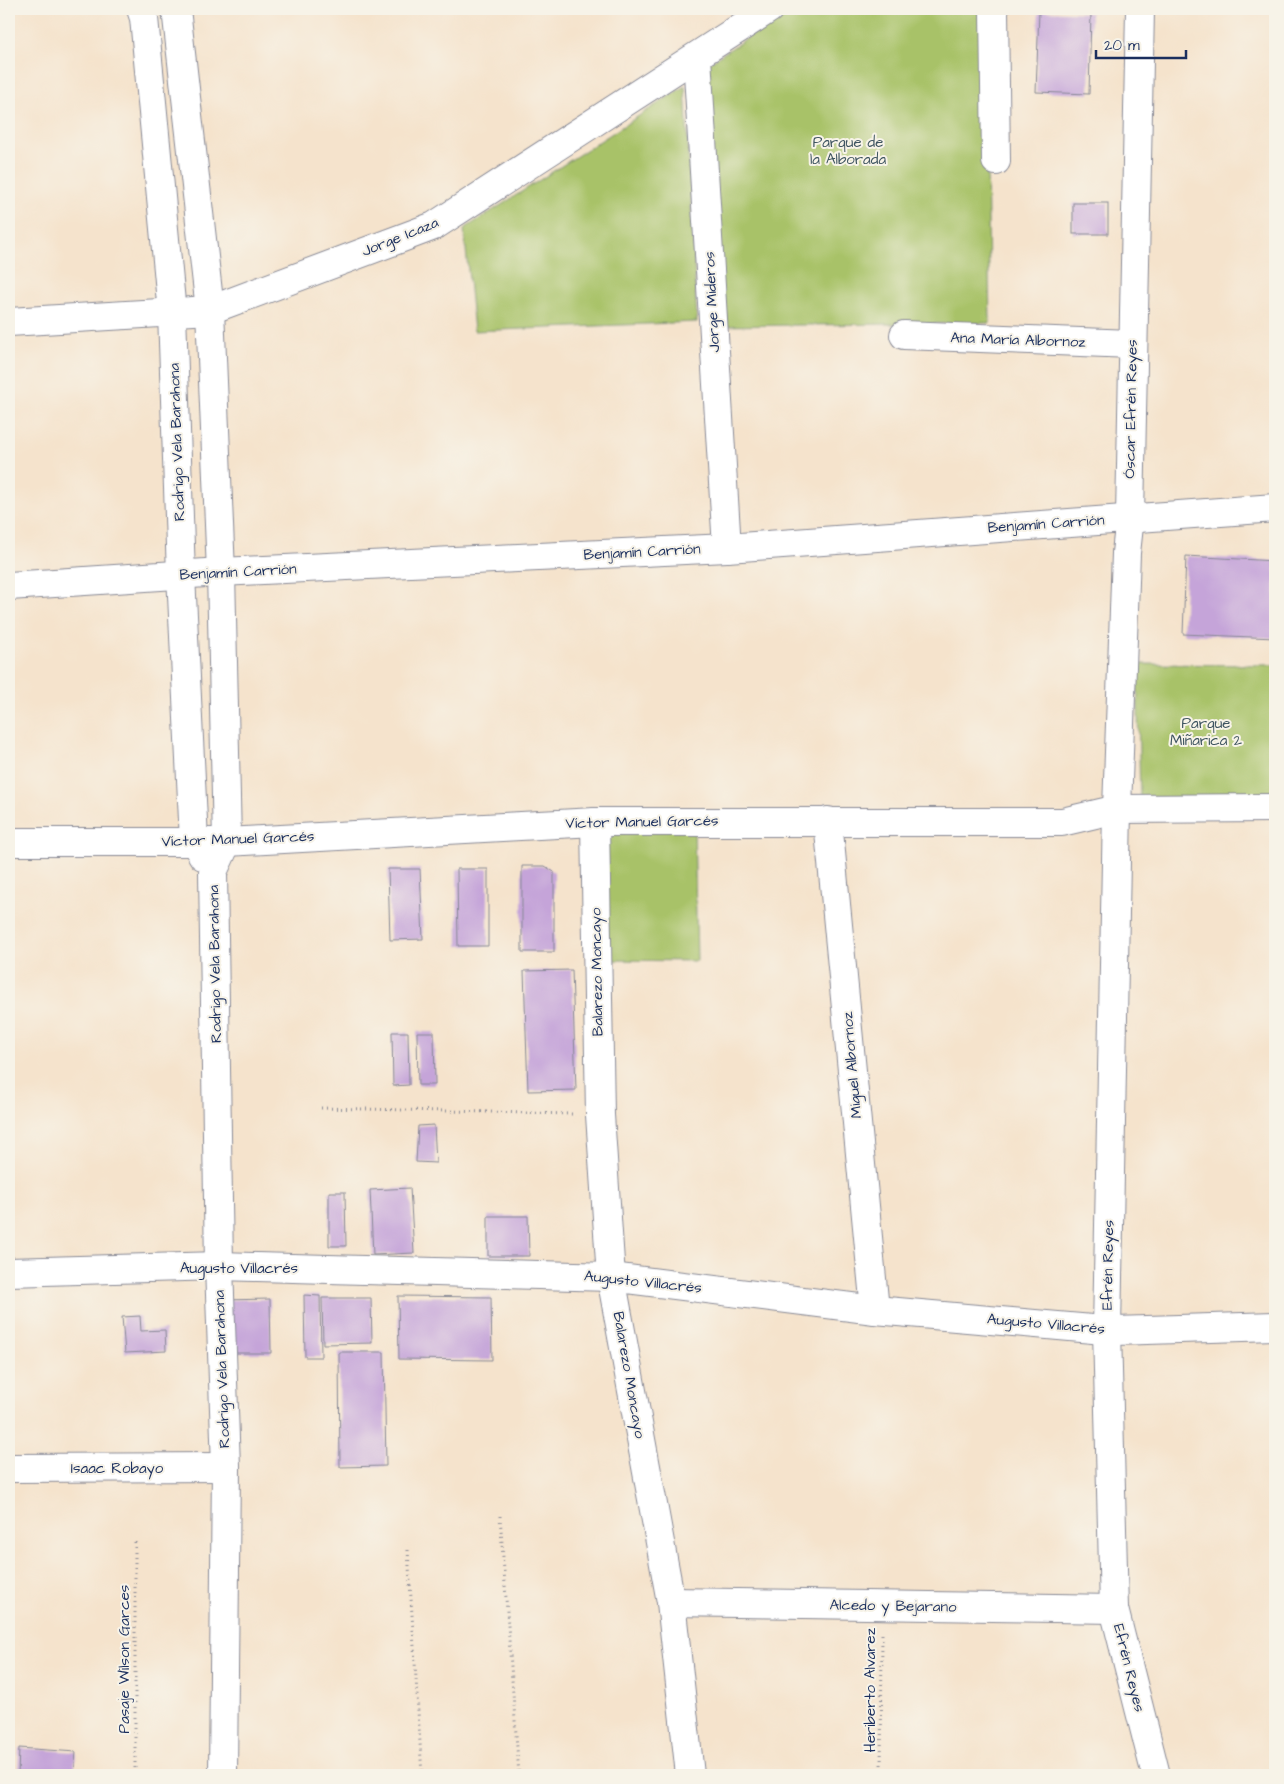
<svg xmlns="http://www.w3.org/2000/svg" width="1284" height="1784" font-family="'Architects Daughter',sans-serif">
  <rect width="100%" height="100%" fill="#f7f3e8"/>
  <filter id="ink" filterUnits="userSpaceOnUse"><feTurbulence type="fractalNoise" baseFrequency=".02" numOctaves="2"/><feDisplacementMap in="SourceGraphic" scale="10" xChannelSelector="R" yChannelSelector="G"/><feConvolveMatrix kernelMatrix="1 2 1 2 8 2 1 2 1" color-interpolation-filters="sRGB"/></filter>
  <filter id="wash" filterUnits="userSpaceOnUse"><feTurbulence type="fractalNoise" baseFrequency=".0096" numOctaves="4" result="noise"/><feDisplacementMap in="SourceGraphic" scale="20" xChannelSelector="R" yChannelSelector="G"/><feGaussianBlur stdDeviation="1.12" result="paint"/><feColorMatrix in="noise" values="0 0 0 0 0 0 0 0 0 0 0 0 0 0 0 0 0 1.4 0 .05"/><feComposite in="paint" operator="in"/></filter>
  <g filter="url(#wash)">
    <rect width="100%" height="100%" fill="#f5e3cc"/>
    <g fill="#a8c267" stroke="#627862">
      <path d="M 792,9 L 984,9 L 990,323 L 713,326 L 707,64 Z"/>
      <path d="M 685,86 L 697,322 L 474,331 L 464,229 Z"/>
      <path d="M 1137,664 L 1275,665 L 1275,797 L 1140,799 Z"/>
      <path d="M 598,824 L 694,824 L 697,961 L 602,960 Z"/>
    </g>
    <g id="blocks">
      <g fill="#c5a4d9">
        <path d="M 1039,11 L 1091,13 L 1089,94 L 1036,92 Z"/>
        <rect x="1073" y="203" width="35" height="31"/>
        <path d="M 1186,556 L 1275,561 L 1275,638 L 1183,634 Z"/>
        <path d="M 522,866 L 545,866 L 554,872 L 554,952 L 522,952 Z"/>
        <path d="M 388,869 L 420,869 L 423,939 L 390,940 Z"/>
        <path d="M 457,869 L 488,869 L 488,946 L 458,946 Z"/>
        <path d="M 572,970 L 576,1090 L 528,1091 L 524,971 Z"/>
        <path d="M 392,1032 L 408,1032 L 409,1085 L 393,1086 Z"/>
        <path d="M 417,1032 L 434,1032 L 435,1085 L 418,1085 Z"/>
        <path d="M 434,1125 L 436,1163 L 416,1162 L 418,1126 Z"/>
        <path d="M 410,1188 L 414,1253 L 373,1255 L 370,1190 Z"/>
        <path d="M 329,1192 L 345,1192 L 346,1246 L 329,1246 Z"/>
        <path d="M 488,1216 L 528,1216 L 529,1256 L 488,1256 Z"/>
        <path d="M 304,1295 L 320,1296 L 321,1357 L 305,1357 Z"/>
        <path d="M 398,1296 L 491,1297 L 492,1360 L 399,1359 Z"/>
        <path d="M 322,1298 L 371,1298 L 372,1343 L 323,1344 Z"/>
        <path d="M 270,1299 L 271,1353 L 224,1353 L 223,1300 Z"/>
        <path d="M 140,1316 L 141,1331 L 165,1330 L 166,1351 L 125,1353 L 122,1317 Z"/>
        <path d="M 339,1352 L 384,1352 L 386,1466 L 340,1467 Z"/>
        <path d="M 19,1748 L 76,1752 L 74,1775 L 18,1775 Z"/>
      </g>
    </g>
  </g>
  <g filter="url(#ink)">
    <use href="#blocks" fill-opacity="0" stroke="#888995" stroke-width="1"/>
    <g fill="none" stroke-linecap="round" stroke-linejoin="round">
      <g stroke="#888995" stroke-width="30">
        <g id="minor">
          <path d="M 141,9 L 144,18 L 172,313 L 181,575 L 194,841 L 203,856"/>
          <path d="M 176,9 L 210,310 L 221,572 L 227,842 L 213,872 L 219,1266 L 226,1467 L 223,1775"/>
          <path d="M 994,9 L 996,161"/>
          <path d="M 1140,9 L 1130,517 L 1126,553 L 1117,809 L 1107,1330 L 1114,1609 L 1156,1775"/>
          <path d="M 697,57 L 727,548"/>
          <path d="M 9,322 L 210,310 L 434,226 L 769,9"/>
          <path d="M 904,335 L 1132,344"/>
          <path d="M 9,586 L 221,572 L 727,548 L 1275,508"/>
          <path d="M 828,821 L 875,1310"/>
          <path d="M 595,822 L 600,1115 L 611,1277 L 671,1602 L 690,1775"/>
          <path d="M 9,842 L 227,842 L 595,822 L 1062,822 L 1117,809 L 1275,808"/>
          <path d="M 9,1272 L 219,1266 L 611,1277 L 875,1310 L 1115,1331 L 1275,1326"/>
          <path d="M 9,1468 L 226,1467"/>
          <path d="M 671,1602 L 1114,1609"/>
        </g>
      </g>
      <g stroke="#888995" stroke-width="3" stroke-dasharray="1 4" stroke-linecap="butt">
        <path d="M 321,1108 L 572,1114"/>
        <path d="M 500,1516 L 519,1775"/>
        <path d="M 135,1542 L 135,1775"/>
        <path d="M 408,1550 L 422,1775"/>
        <path d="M 881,1775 L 882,1633"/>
      </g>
      <use href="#minor" stroke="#fff" stroke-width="28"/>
    </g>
  </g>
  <g text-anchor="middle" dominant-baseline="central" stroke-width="4" stroke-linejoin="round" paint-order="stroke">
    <g font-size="15" fill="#3e5460" stroke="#f7f3e8">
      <text x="848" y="142">Parque de<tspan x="848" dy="17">la Alborada</tspan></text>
      <text x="1206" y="723">Parque<tspan x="1206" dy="17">Miñarica 2</tspan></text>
    </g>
    <g font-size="15" fill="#1b2f5e" stroke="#f7f3e8">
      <text transform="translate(400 237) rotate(-22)">Jorge Icaza</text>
      <text transform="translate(712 302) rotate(-93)">Jorge Mideros</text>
      <text transform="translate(1018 340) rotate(2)">Ana María Albornoz</text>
      <text transform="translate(1131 409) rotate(-89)">Óscar Efrén Reyes</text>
      <text transform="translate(177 442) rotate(-92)">Rodrigo Vela Barahona</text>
      <text transform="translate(1046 524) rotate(-4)">Benjamín Carrión</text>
      <text transform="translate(642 552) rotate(-3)">Benjamín Carrión</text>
      <text transform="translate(238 572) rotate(-3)">Benjamín Carrión</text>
      <text transform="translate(642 822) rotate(-1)">Víctor Manuel Garcés</text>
      <text transform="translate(238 839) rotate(-2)">Víctor Manuel Garcés</text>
      <text transform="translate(215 964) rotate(-91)">Rodrigo Vela Barahona</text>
      <text transform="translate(597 972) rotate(-91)">Balarezo Moncayo</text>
      <text transform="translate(852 1065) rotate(-95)">Miguel Albornoz</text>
      <text transform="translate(1108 1265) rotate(-89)">Efrén Reyes</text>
      <text x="239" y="1268">Augusto Villacrés</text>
      <text transform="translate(643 1282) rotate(6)">Augusto Villacrés</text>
      <text transform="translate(1046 1324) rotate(5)">Augusto Villacrés</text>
      <text transform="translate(222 1369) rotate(-92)">Rodrigo Vela Barahona</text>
      <text transform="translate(629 1375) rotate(80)">Balarezo Moncayo</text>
      <text x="117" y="1468">Isaac Robayo</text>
      <text transform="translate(893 1606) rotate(1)">Alcedo y Bejarano</text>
      <text transform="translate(124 1659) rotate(-90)">Pasaje Wilson Garces</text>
      <text transform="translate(1129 1668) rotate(76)">Efrén Reyes</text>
      <text transform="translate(870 1690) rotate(-90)">Heriberto Alvarez</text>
    </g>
  </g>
  <rect width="1284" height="1784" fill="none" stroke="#f7f3e8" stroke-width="30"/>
  <path d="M1096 50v8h90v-8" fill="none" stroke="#1b2f5e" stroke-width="2.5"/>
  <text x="1104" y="50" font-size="15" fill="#1b2f5e" stroke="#f7f3e8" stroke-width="4" paint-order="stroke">20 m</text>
</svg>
